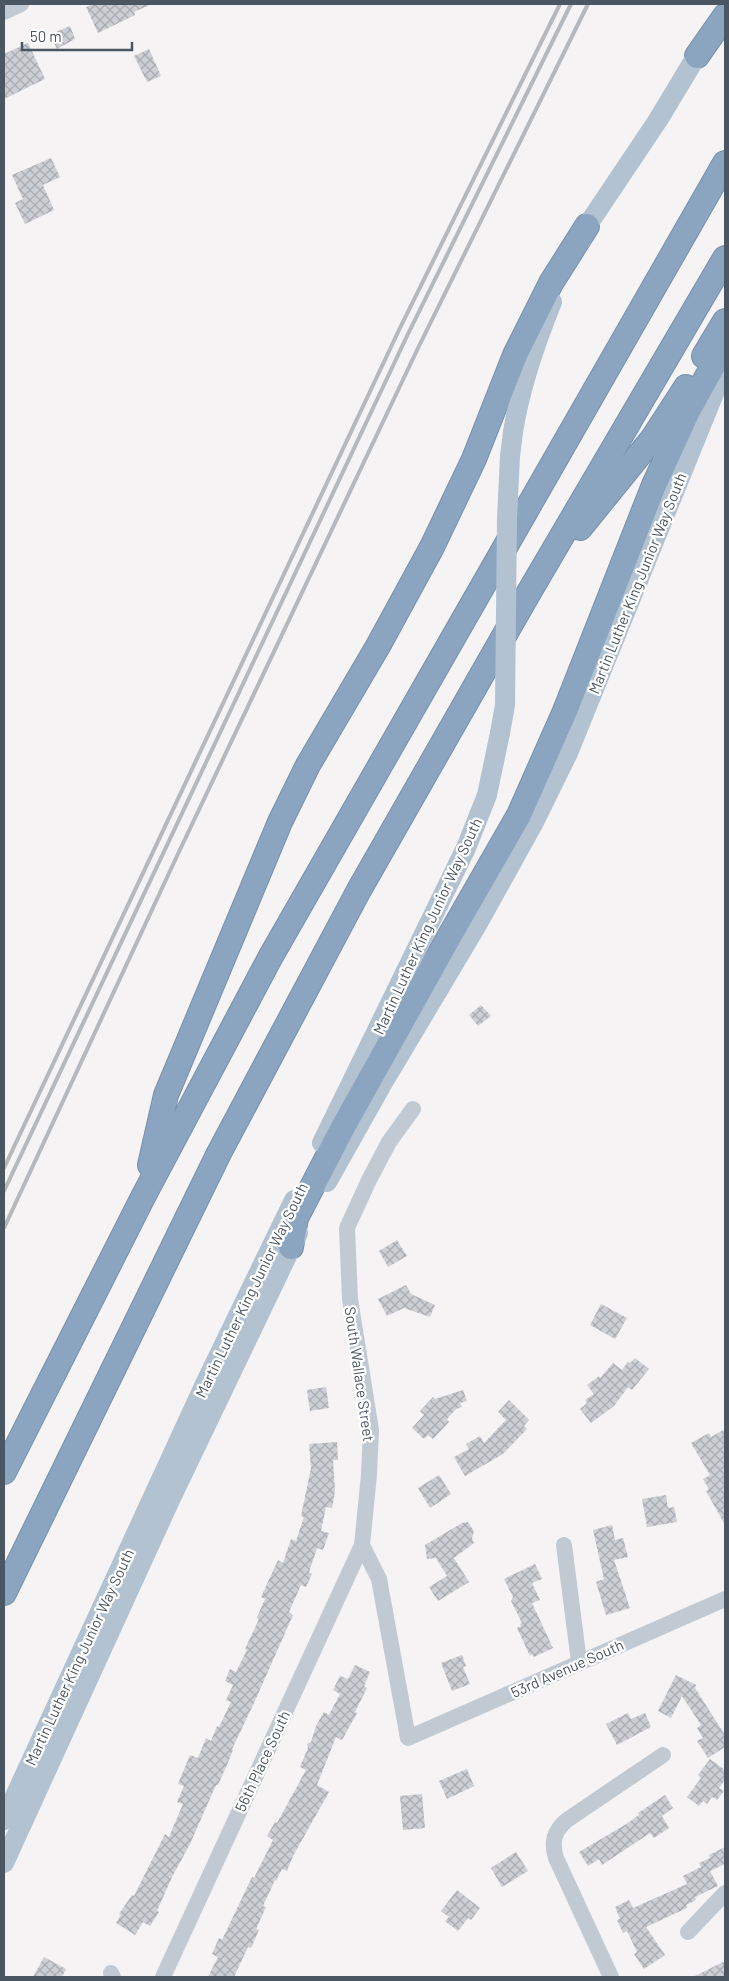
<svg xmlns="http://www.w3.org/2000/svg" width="729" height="1981" font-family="Barlow,sans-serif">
  <defs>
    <pattern id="building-cross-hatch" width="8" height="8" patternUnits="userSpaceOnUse" patternTransform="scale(1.25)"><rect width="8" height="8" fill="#cdcfd5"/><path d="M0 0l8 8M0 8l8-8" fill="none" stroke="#a8abb0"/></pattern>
  </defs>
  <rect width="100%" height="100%" fill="#f5f3f3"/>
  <g fill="url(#building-cross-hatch)">
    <path d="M 94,4 L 152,4 L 134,12 L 135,15 L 98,33 L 86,7 Z"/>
    <path d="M 70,26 L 75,39 L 57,49 L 52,38 L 58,36 L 56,32 Z"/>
    <path d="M 28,43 L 45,79 L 4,99 L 4,54 Z"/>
    <path d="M 149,49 L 161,76 L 147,82 L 134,56 Z"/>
    <path d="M 51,158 L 60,177 L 43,185 L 54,210 L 25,224 L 15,203 L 23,199 L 12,175 Z"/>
    <path d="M 481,1005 L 491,1016 L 478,1026 L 469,1015 Z"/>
    <path d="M 397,1240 L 407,1256 L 388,1267 L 379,1251 Z"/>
    <path d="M 406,1285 L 411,1294 L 435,1305 L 430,1317 L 404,1308 L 387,1316 L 378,1299 Z"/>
    <path d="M 601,1304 L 627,1318 L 615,1339 L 590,1325 Z"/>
    <path d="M 635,1358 L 649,1369 L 632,1390 L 628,1387 L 614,1406 L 591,1423 L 580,1409 L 587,1403 L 585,1400 L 594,1394 L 587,1385 L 599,1376 L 600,1378 L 613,1363 L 622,1370 L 628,1362 L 630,1363 Z"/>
    <path d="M 326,1387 L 329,1408 L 310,1411 L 307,1390 Z"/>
    <path d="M 463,1390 L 467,1401 L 460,1403 L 462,1407 L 456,1409 L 447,1419 L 449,1422 L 433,1439 L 428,1435 L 424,1439 L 412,1428 L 424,1415 L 420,1411 L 433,1397 L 435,1399 Z"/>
    <path d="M 509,1400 L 529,1420 L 524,1426 L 527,1429 L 503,1454 L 465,1476 L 454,1457 L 469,1449 L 466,1444 L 480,1436 L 484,1443 L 506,1420 L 498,1412 Z"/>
    <path d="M 725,1429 L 725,1525 L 706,1491 L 709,1489 L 703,1479 L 710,1475 L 691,1443 L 709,1433 L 711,1437 Z"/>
    <path d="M 337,1442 L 338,1460 L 333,1460 L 335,1491 L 332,1508 L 326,1507 L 321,1531 L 329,1533 L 323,1550 L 317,1548 L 309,1572 L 312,1574 L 306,1587 L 301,1585 L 289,1612 L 293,1615 L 254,1703 L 232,1749 L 233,1750 L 227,1765 L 218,1785 L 216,1785 L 190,1844 L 172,1877 L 157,1911 L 159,1912 L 150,1926 L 143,1922 L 135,1935 L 116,1923 L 121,1915 L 119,1914 L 132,1895 L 134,1896 L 165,1834 L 169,1837 L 183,1804 L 177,1802 L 184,1786 L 178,1784 L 190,1755 L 198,1758 L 206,1738 L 211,1741 L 217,1726 L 219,1727 L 231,1702 L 226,1700 L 233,1685 L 225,1681 L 230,1669 L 236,1672 L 247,1650 L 245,1649 L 259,1619 L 257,1617 L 265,1599 L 261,1597 L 278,1560 L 283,1563 L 291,1539 L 296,1541 L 304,1517 L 301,1516 L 311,1468 L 309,1444 Z"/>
    <path d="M 439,1475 L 451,1494 L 430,1508 L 418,1488 Z"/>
    <path d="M 666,1495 L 668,1508 L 674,1507 L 677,1522 L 647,1527 L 642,1499 Z"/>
    <path d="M 468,1522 L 474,1531 L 472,1538 L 474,1543 L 454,1558 L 469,1582 L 438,1601 L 429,1587 L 447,1576 L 436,1558 L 427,1559 L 425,1545 L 462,1523 Z"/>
    <path d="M 612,1525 L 615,1540 L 623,1538 L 628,1557 L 614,1560 L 630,1608 L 606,1615 L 596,1582 L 604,1579 L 593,1530 Z"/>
    <path d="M 535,1564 L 542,1579 L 532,1583 L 540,1600 L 532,1603 L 553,1648 L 534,1657 L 532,1654 L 530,1656 L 517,1628 L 521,1626 L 520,1624 L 522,1623 L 511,1601 L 513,1597 L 504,1579 Z"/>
    <path d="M 462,1655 L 466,1666 L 463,1667 L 470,1684 L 452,1691 L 441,1663 Z"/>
    <path d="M 355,1665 L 370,1672 L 364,1686 L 367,1688 L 355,1712 L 357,1713 L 342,1740 L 336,1737 L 317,1785 L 329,1792 L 293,1856 L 287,1871 L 282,1869 L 276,1881 L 275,1880 L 263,1906 L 266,1907 L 256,1929 L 259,1930 L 251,1948 L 248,1947 L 234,1977 L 208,1977 L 218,1957 L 212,1954 L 219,1938 L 222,1940 L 252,1877 L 254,1878 L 273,1840 L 267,1836 L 275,1822 L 277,1823 L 306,1770 L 300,1767 L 308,1748 L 307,1744 L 311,1742 L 316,1726 L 324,1712 L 329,1715 L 340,1694 L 333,1690 L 340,1676 L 348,1679 Z"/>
    <path d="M 676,1675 L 696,1685 L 695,1688 L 725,1735 L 725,1747 L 708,1758 L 697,1741 L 703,1738 L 697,1728 L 701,1725 L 682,1696 L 671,1718 L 658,1711 Z"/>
    <path d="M 628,1713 L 631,1719 L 645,1713 L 651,1727 L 617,1745 L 606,1724 Z"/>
    <path d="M 710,1759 L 725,1770 L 725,1780 L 719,1788 L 724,1791 L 717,1800 L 712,1797 L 707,1804 L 703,1801 L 699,1806 L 687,1797 L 701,1778 L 698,1775 Z"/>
    <path d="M 467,1769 L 474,1786 L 447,1799 L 439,1781 Z"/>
    <path d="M 422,1794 L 425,1828 L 403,1830 L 400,1796 Z"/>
    <path d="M 665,1795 L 673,1808 L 662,1816 L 669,1828 L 654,1838 L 650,1833 L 602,1865 L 599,1859 L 588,1866 L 579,1852 L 628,1823 L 639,1815 L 638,1813 Z"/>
    <path d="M 725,1847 L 725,1864 L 710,1871 L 718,1886 L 695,1897 L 696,1900 L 686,1905 L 687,1908 L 646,1927 L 665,1955 L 644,1969 L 634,1954 L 637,1952 L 627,1931 L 623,1933 L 617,1920 L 620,1919 L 615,1907 L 629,1900 L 633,1908 L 687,1884 L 683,1876 L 701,1867 L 699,1863 L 710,1858 L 709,1855 Z"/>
    <path d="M 516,1852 L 528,1871 L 502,1887 L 491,1868 Z"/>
    <path d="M 457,1890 L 480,1908 L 471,1920 L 468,1918 L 458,1931 L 445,1921 L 449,1917 L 441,1911 Z"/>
    <path d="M 44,1957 L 66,1969 L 62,1977 L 33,1977 Z"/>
    <path d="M 725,1961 L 725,1977 L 693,1977 Z"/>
  </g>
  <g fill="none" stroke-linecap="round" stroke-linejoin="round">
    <g stroke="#7690ad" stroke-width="26">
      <g id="highway">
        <path d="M 697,56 L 725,16"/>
        <path d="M 704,356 L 725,321"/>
        <path d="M 580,528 L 653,438 L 686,387"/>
        <path d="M 150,1165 L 166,1095 L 280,822 L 308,765 L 378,646 L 432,547 L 474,459 L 515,355 L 551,283 L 587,226"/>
        <path d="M 291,1247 L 296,1218 L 342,1129 L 449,937 L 519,815 L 565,711 L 654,485 L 688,411 L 725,344"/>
        <path d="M 4,1472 L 143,1197 L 271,956 L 725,163"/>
        <path d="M 4,1593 L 219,1153 L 359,890 L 528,594 L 725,258"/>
      </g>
    </g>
    <g stroke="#c1cad2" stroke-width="16">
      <path d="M 4,12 L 21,4"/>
      <path d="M 413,1109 L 389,1142 L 369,1180 L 347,1228 L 350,1299 L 371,1430 L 369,1475 L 362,1545 L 379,1579 L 408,1738 L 725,1599"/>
      <path d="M 564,1545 L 579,1662"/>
      <path d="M 688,1932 L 725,1893"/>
      <path d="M 111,1973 L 113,1977"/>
      <path d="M 163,1977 L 362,1545"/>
      <path d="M 611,1977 L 556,1858 C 551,1842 554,1831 567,1820 L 663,1755"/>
    </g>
    <g stroke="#b3c2d1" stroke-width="20">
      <path d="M 581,240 L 587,226 L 658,120 L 705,42"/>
      <path d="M 513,432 C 520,387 535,344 552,302"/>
      <path d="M 322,1143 L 466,848 L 487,795 L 500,733"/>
      <path d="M 327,1182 L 381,1086 L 477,925 L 533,824 L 568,753 L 715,391 L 725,371"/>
      <path d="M 4,1820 L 205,1384 L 294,1200"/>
      <path d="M 4,1863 L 170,1500 L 298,1233"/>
    </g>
    <use href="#highway" stroke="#8ba5c1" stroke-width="24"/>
    <g stroke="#b5b8bd" stroke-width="4">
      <path d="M 4,1168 L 399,330 L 560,4"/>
      <path d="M 4,1191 L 407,336 L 571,4"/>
      <path d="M 4,1228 L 177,856 L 419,346 L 588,4"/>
    </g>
    <path stroke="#b3c2d1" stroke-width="20" d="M 500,733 L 505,705 L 507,519 L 510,456 L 513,432"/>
  </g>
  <g text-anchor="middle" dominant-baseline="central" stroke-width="4.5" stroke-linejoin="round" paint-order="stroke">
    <g font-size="15" fill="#4a5661" stroke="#fff">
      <text transform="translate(637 583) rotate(-68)">Martin Luther King Junior Way South</text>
      <text transform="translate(427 926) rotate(-65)">Martin Luther King Junior Way South</text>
      <text transform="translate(251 1290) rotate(-64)">Martin Luther King Junior Way South</text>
      <text transform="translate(360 1374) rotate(82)">South Wallace Street</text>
      <text transform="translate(79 1657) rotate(-65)">Martin Luther King Junior Way South</text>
      <text transform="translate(567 1668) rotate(-24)">53rd Avenue South</text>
      <text transform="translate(262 1761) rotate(-65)">56th Place South</text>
    </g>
  </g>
  <rect width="729" height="1981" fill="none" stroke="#4a5661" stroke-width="10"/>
  <path d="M22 42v8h110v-8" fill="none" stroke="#4a5661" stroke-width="2.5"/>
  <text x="30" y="42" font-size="15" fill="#4a5661" stroke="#ffffff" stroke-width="4" paint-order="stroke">50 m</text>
</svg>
